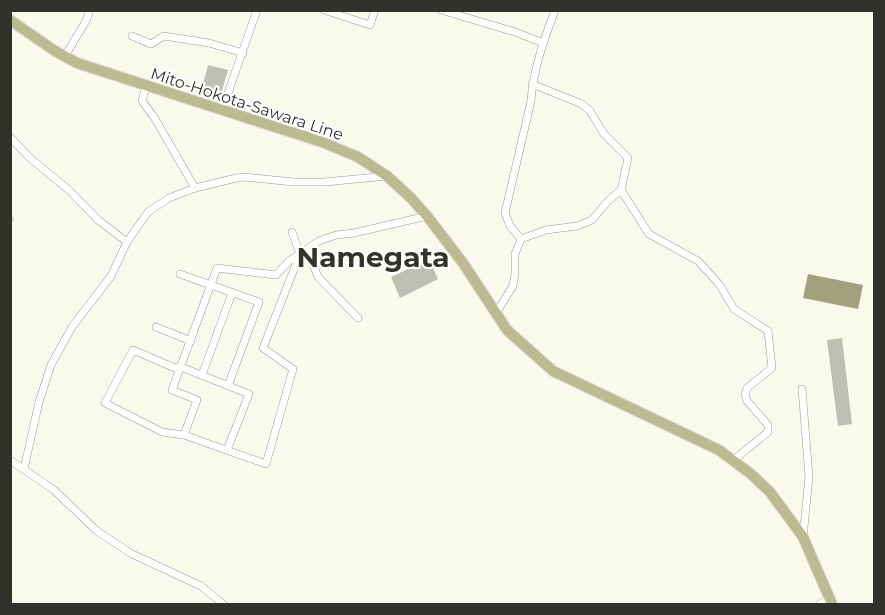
<svg xmlns="http://www.w3.org/2000/svg" width="885" height="615" font-family="Montserrat,sans-serif">
  <rect width="100%" height="100%" fill="#f9f9ec"/>
  <path fill="#a2a17e" d="M 808,274 L 863,285 L 858,309 L 803,298 Z"/>
  <g fill="#bfbfb3">
    <path d="M 208,65 L 228,70 L 220,97 L 201,92 Z"/>
    <path d="M 429,259 L 438,279 L 400,298 L 391,277 Z"/>
    <path d="M 842,338 L 852,424 L 838,426 L 827,340 Z"/>
  </g>
  <g fill="none" stroke-linecap="round" stroke-linejoin="round">
    <g stroke="#99998d" stroke-width="5">
      <path id="lane" d="M 10,219 L 11,219"/>
    </g>
    <g stroke="#99998d" stroke-width="8">
      <g id="street">
        <path d="M 324,10 L 370,25 L 375,10"/>
        <path d="M 441,10 L 515,32 L 543,43"/>
        <path d="M 132,36 L 151,44 L 164,36 L 209,43 L 243,53"/>
        <path d="M 65,56 L 86,21 L 90,10"/>
        <path d="M 532,84 L 582,104 L 590,111 L 604,134 L 628,158 L 621,190 L 649,234 L 698,261 L 719,284 L 734,309 L 768,331 L 772,368 L 747,388 L 745,395 L 747,401 L 768,425 L 768,432 L 736,458 L 733,462"/>
        <path d="M 146,86 L 142,101 L 154,117 L 195,188"/>
        <path d="M 222,110 L 257,10"/>
        <path d="M 10,137 L 30,158 L 70,191 L 98,220 L 127,242"/>
        <path d="M 521,239 L 510,226 L 505,213 L 531,101 C 533,70 544,40 555,10"/>
        <path d="M 307,249 L 318,277 L 358,318"/>
        <path d="M 180,274 L 259,302 L 228,386"/>
        <path d="M 496,313 L 513,286 L 515,274 L 515,254 L 521,239 L 546,230 L 577,226 L 592,220 L 608,201 L 621,190"/>
        <path d="M 156,327 L 191,341"/>
        <path d="M 202,375 L 232,293"/>
        <path d="M 802,389 L 809,477 L 803,537"/>
        <path d="M 184,435 L 197,400 L 172,390 L 217,268 L 276,275 L 289,261 L 319,241 L 336,235 L 354,233 L 427,216"/>
        <path d="M 227,450 L 249,394 L 181,367 L 175,368 L 133,350 L 105,403 L 162,432 L 184,435 L 266,464 L 293,369 L 263,348 L 300,254 L 292,232"/>
        <path d="M 10,460 L 54,490 L 97,531 L 132,554 L 201,586 L 223,604"/>
        <path d="M 24,469 L 39,402 L 51,365 L 72,327 L 111,276 L 127,242 L 148,212 L 169,198 L 195,188 L 232,179 L 243,177 L 294,182 L 325,182 L 387,176"/>
        <path d="M 820,604 L 829,598"/>
      </g>
    </g>
    <g stroke="#dadad9" stroke-width="12">
      <path id="primary" d="M 10,20 L 55,51 L 77,63 L 322,142 L 358,157 L 387,176 L 411,198 L 427,216 L 463,263 L 507,330 L 553,371 L 719,450 L 751,474 L 770,492 L 803,537 L 832,604"/>
    </g>
    <use href="#lane" stroke="#fff" stroke-width="4"/>
    <use href="#street" stroke="#fff" stroke-width="7"/>
    <use href="#primary" stroke="#bcbb8f" stroke-width="10"/>
  </g>
  <g text-anchor="middle" dominant-baseline="central" stroke-width="4.5" stroke-linejoin="round" paint-order="stroke">
    <g font-size="16" fill="#32322d" stroke="#fff">
      <text transform="translate(247 104) rotate(18)">Mito-Hokota-Sawara Line</text>
    </g>
    <g font-size="28" font-weight="bold" fill="#333329" stroke="#fff">
      <text x="373" y="257">Namegata</text>
    </g>
  </g>
  <rect width="885" height="615" fill="none" stroke="#32322d" stroke-width="24"/>
</svg>
